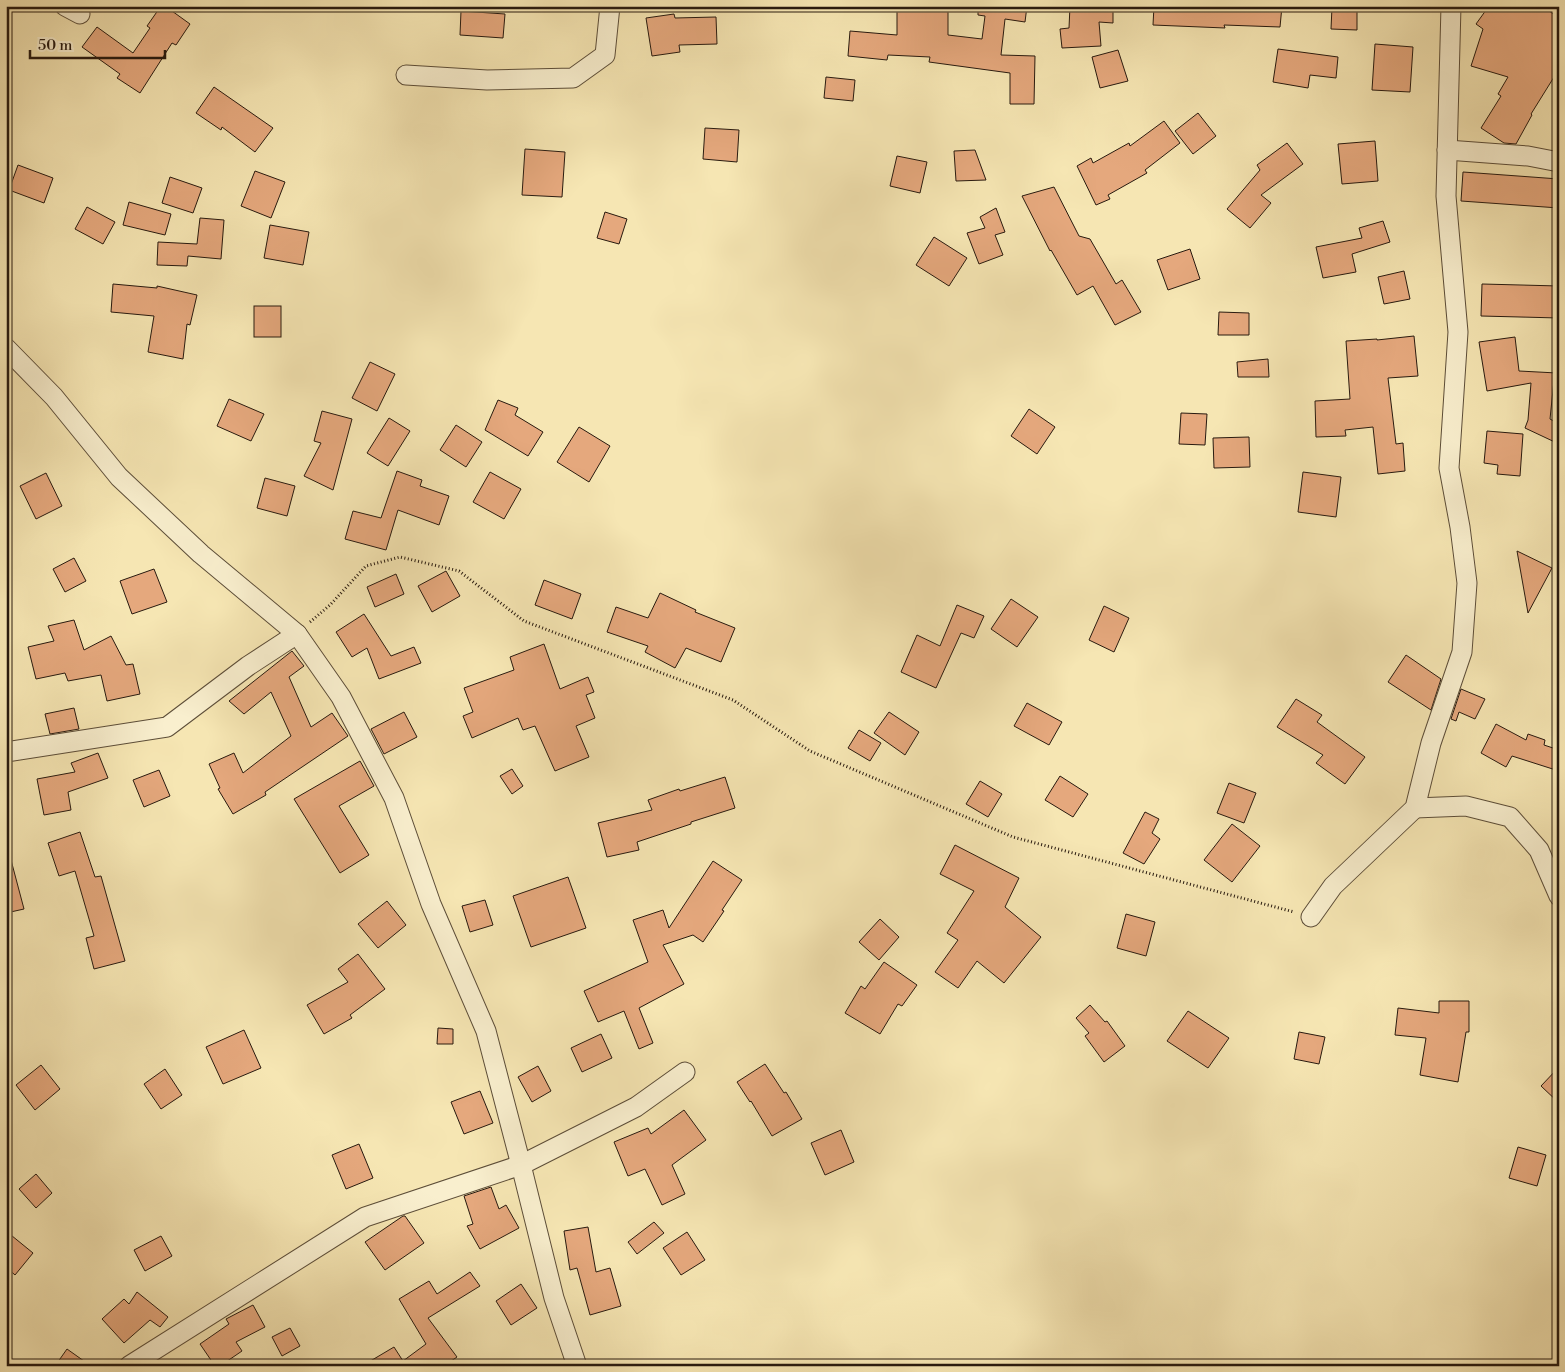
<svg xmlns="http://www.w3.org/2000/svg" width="1565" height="1372" font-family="'Libre Bodoni',serif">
  <rect width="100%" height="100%" fill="#f6e6b3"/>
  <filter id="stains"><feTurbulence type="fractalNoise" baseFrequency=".004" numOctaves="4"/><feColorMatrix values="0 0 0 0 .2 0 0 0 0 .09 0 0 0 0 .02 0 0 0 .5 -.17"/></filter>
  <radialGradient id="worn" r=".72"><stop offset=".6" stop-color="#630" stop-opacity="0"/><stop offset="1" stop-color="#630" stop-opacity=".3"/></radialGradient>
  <g fill="#e5a87d" stroke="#281a0f">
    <path d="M 161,6 L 165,6 L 190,24 L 176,45 L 172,43 L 140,93 L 117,78 L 120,74 L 82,47 L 97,27 L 133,53 L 150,28 L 147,26 Z"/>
    <path d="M 897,6 L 948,6 L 948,35 L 982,39 L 985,16 L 978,15 L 978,6 L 1027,6 L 1025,22 L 1005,19 L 1001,55 L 1035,56 L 1034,104 L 1010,104 L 1010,73 L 929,62 L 930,57 L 888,55 L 887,60 L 848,56 L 850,31 L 897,35 Z"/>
    <path d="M 1070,6 L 1113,6 L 1113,23 L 1099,22 L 1101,46 L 1062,48 L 1060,29 L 1069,28 Z"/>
    <path d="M 1154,6 L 1282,6 L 1280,27 L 1224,25 L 1225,28 L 1153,25 Z"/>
    <path d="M 1489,6 L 1540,6 L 1559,17 L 1559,69 L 1531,114 L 1532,115 L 1516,144 L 1504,143 L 1481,128 L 1501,96 L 1498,94 L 1508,77 L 1471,66 L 1483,29 L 1476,24 Z"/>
    <path d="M 1332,7 L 1357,7 L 1357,30 L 1331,29 Z"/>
    <path d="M 461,11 L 505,14 L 503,38 L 460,35 Z"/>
    <path d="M 674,14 L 675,18 L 716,17 L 717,44 L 679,45 L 680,52 L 652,56 L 646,18 Z"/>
    <path d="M 1375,44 L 1413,47 L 1410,92 L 1372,90 Z"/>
    <path d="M 1278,49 L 1338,57 L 1336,78 L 1310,75 L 1308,88 L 1273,82 Z"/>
    <path d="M 1118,50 L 1128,81 L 1100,88 L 1092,57 Z"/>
    <path d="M 826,77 L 855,80 L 853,101 L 824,98 Z"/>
    <path d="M 214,87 L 273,128 L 255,152 L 222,127 L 221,130 L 196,113 Z"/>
    <path d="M 1198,113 L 1216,136 L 1193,154 L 1175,131 Z"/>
    <path d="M 1164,121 L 1180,143 L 1145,170 L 1147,173 L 1108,195 L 1110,199 L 1096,205 L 1077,166 L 1091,158 L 1093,163 L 1129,143 L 1130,146 Z"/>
    <path d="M 705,128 L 739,130 L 737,162 L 703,159 Z"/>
    <path d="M 1375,141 L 1378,181 L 1342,184 L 1338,144 Z"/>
    <path d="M 1287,143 L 1303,164 L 1261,195 L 1271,203 L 1250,228 L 1227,209 L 1260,170 L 1257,165 Z"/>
    <path d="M 525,149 L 565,152 L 562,197 L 522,195 Z"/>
    <path d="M 975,150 L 986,180 L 956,181 L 954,151 Z"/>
    <path d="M 897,156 L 927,162 L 920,193 L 890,186 Z"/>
    <path d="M 18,165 L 53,178 L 44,203 L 9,190 Z"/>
    <path d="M 255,171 L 285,182 L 271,218 L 241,206 Z"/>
    <path d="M 1463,172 L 1559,179 L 1559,208 L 1461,201 Z"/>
    <path d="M 170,177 L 202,188 L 193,213 L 162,203 Z"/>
    <path d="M 1054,187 L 1079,236 L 1090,239 L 1116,284 L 1122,280 L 1141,312 L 1115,325 L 1093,286 L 1077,295 L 1051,250 L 1050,251 L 1022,196 Z"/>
    <path d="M 129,202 L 171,214 L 165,235 L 123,225 Z"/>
    <path d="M 87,207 L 115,222 L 103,244 L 75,229 Z"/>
    <path d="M 996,208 L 1005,232 L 995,235 L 1003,255 L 979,264 L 967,233 L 985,228 L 980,217 Z"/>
    <path d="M 605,212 L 627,219 L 619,244 L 597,238 Z"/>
    <path d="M 200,218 L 224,220 L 221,259 L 188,256 L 187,266 L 157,265 L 158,242 L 197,244 Z"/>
    <path d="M 1383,221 L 1390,242 L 1352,254 L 1356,272 L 1323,278 L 1316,247 L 1362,238 L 1359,228 Z"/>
    <path d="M 270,225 L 309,232 L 303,265 L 264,258 Z"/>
    <path d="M 934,237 L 967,258 L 949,286 L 916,265 Z"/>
    <path d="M 1190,249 L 1200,279 L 1168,290 L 1157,260 Z"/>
    <path d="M 1404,271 L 1410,299 L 1384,304 L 1378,277 Z"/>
    <path d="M 113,284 L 157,288 L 157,286 L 197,295 L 190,325 L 187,324 L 183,359 L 148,352 L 154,316 L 111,312 Z"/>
    <path d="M 1482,284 L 1559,286 L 1559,318 L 1481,316 Z"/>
    <rect x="254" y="306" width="27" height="31"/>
    <path d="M 1219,312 L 1249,313 L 1249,335 L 1218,335 Z"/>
    <path d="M 1414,336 L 1418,376 L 1388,378 L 1396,444 L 1403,443 L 1405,471 L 1378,474 L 1373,427 L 1345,430 L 1346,436 L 1316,437 L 1315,401 L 1350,399 L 1346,341 L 1377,339 L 1377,340 Z"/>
    <path d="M 1515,337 L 1519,371 L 1557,373 L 1557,379 L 1554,380 L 1550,419 L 1559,424 L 1559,444 L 1525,428 L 1528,420 L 1531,383 L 1487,391 L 1479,342 Z"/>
    <path d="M 1268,359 L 1269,377 L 1238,377 L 1237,362 Z"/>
    <path d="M 370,362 L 395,374 L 377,411 L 352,398 Z"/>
    <path d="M 229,399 L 264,414 L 251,441 L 217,426 Z"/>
    <path d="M 498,400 L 518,408 L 515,415 L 543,432 L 528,456 L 485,430 Z"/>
    <path d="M 1029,409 L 1055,427 L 1037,454 L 1011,436 Z"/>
    <path d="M 322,411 L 352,419 L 333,490 L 304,476 L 321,443 L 314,441 Z"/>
    <path d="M 1181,413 L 1207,414 L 1205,445 L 1179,444 Z"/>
    <path d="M 389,418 L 410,431 L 388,466 L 367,453 Z"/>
    <path d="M 456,425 L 482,442 L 466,467 L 440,450 Z"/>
    <path d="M 579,427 L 610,446 L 589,482 L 557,462 Z"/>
    <path d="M 1487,431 L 1523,434 L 1520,476 L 1497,474 L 1498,465 L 1484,463 Z"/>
    <path d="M 1249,437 L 1250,467 L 1214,468 L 1213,438 Z"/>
    <path d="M 397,471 L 422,480 L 420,486 L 449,496 L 439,525 L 398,510 L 386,550 L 345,539 L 353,511 L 381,518 Z"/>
    <path d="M 490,472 L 521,489 L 504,519 L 473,502 Z"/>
    <path d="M 1303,472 L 1341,477 L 1336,517 L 1298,512 Z"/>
    <path d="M 46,473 L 62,506 L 36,519 L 20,486 Z"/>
    <path d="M 265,478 L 295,486 L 287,516 L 257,508 Z"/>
    <path d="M 1517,551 L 1552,568 L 1528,613 Z"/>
    <path d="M 74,558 L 86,581 L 65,592 L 53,569 Z"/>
    <path d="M 154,569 L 167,602 L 132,614 L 120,581 Z"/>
    <path d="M 446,571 L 460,596 L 432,612 L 418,586 Z"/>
    <path d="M 396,574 L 404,594 L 375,607 L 367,587 Z"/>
    <path d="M 544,580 L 581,594 L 572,619 L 535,605 Z"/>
    <path d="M 660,593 L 696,610 L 695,612 L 735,628 L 721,662 L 686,648 L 675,668 L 645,652 L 648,646 L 607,632 L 616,607 L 648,618 Z"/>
    <path d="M 1011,599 L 1038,617 L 1017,647 L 991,629 Z"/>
    <path d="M 957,605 L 984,616 L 974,638 L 961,633 L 936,688 L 901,672 L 917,635 L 940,646 Z"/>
    <path d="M 1104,606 L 1129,618 L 1114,652 L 1089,640 Z"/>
    <path d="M 364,614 L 391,656 L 414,647 L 421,663 L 379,679 L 367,648 L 352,657 L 336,632 Z"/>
    <path d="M 74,620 L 84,650 L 111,636 L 126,665 L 133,664 L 140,694 L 107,701 L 101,675 L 68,681 L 65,673 L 36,679 L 28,647 L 54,641 L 48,626 Z"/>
    <path d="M 544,644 L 560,689 L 588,677 L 594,692 L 586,695 L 595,718 L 576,726 L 589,757 L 555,771 L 535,726 L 523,730 L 518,718 L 472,738 L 463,716 L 473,712 L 464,688 L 514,670 L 510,657 Z"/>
    <path d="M 292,651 L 304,666 L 289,677 L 311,727 L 332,713 L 348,736 L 265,792 L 266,795 L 233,814 L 218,789 L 220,788 L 209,764 L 234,753 L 243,773 L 291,736 L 271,692 L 244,714 L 229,701 Z"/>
    <path d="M 1406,655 L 1441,679 L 1431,710 L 1388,682 Z"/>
    <path d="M 1461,689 L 1485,699 L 1475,719 L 1459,712 L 1456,721 L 1451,719 Z"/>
    <path d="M 1296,699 L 1322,715 L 1317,722 L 1365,757 L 1345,784 L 1316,763 L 1323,755 L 1277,727 Z"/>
    <path d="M 1027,703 L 1062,722 L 1049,745 L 1014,726 Z"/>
    <path d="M 74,708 L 79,729 L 50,734 L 45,714 Z"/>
    <path d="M 404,712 L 417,737 L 384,754 L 371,729 Z"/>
    <path d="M 889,712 L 919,732 L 905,755 L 874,733 Z"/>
    <path d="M 1496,724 L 1526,740 L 1528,734 L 1545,740 L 1544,745 L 1559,750 L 1559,771 L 1512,756 L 1506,767 L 1481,753 Z"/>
    <path d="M 859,730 L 881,743 L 870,761 L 848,748 Z"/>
    <path d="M 98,753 L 108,778 L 68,792 L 71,810 L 44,815 L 37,779 L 75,772 L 71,763 Z"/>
    <path d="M 360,761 L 374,786 L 339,806 L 369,855 L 340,873 L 294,799 Z"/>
    <path d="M 512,769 L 523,786 L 512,794 L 500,776 Z"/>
    <path d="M 159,770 L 170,796 L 144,807 L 133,780 Z"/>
    <path d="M 1060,776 L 1088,794 L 1073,817 L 1045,800 Z"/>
    <path d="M 725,777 L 735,808 L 691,822 L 691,824 L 637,842 L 639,850 L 607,857 L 598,823 L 652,810 L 648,800 L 679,789 L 680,791 Z"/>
    <path d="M 980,781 L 1002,794 L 988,817 L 966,804 Z"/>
    <path d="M 1229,783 L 1256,793 L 1244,823 L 1217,813 Z"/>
    <path d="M 1145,812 L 1159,819 L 1152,833 L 1160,839 L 1144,864 L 1123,853 Z"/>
    <path d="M 1232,824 L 1260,846 L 1232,882 L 1204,860 Z"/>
    <path d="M 80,832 L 95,877 L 101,876 L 125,961 L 94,969 L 86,938 L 94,936 L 75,871 L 59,876 L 48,843 Z"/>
    <path d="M 955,845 L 1019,878 L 1005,907 L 1041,937 L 1004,983 L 977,961 L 958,988 L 935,972 L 958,940 L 947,933 L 974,891 L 940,874 Z"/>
    <path d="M 11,860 L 24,909 L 6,913 L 6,861 Z"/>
    <path d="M 713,861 L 742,880 L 722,910 L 724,911 L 703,942 L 693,935 L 663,945 L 684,984 L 639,1008 L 653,1043 L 639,1049 L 624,1011 L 598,1022 L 584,991 L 648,962 L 633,920 L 663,910 L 669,928 Z"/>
    <path d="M 568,877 L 586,928 L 531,947 L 513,896 Z"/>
    <path d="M 485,900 L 493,925 L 470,932 L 462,906 Z"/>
    <path d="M 387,901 L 406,925 L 378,948 L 358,924 Z"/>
    <path d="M 1126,914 L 1155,922 L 1146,956 L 1117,948 Z"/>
    <path d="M 880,919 L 899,937 L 879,960 L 859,942 Z"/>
    <path d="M 358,954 L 385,989 L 350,1015 L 352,1018 L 324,1034 L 307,1005 L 348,982 L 338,969 Z"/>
    <path d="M 884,962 L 917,985 L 902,1006 L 898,1004 L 880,1034 L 845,1013 L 861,986 L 865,989 Z"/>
    <path d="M 1439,1001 L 1469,1001 L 1469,1032 L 1466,1032 L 1458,1082 L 1420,1075 L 1426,1038 L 1395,1035 L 1398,1008 L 1439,1013 Z"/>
    <path d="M 1090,1005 L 1105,1022 L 1107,1021 L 1125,1046 L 1104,1062 L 1085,1036 L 1089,1033 L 1076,1018 Z"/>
    <path d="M 1188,1011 L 1229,1038 L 1208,1068 L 1167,1041 Z"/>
    <path d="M 438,1028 L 453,1029 L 453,1044 L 437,1044 Z"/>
    <path d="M 244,1030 L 261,1068 L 223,1084 L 206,1047 Z"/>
    <path d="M 1299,1032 L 1325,1037 L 1319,1064 L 1294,1059 Z"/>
    <path d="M 601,1034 L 612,1058 L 582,1072 L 571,1048 Z"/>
    <path d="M 765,1064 L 784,1093 L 786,1092 L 802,1119 L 772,1136 L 751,1101 L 750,1102 L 737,1082 Z"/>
    <path d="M 41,1065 L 60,1089 L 35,1110 L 16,1085 Z"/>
    <path d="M 538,1066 L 551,1091 L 532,1102 L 518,1077 Z"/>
    <path d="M 1559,1067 L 1559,1103 L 1541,1086 Z"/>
    <path d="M 165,1069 L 182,1095 L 161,1109 L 144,1084 Z"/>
    <path d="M 480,1091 L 493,1123 L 464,1134 L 451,1102 Z"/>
    <path d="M 684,1110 L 706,1140 L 672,1165 L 685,1194 L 662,1205 L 645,1169 L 628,1176 L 614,1142 L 648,1128 L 651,1134 Z"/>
    <path d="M 841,1130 L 854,1162 L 825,1175 L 811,1143 Z"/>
    <path d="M 359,1144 L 373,1178 L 346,1189 L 332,1155 Z"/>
    <path d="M 1518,1147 L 1546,1155 L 1537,1186 L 1509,1178 Z"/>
    <path d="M 36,1174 L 52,1193 L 36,1208 L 19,1189 Z"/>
    <path d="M 491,1187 L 499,1209 L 506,1205 L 519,1228 L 480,1249 L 467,1226 L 473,1224 L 464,1196 Z"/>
    <path d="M 403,1216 L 405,1216 L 424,1243 L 385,1270 L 365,1242 Z"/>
    <path d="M 654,1222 L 664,1233 L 637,1254 L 628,1242 Z"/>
    <path d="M 588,1227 L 596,1272 L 610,1268 L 621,1306 L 590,1315 L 577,1268 L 570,1270 L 564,1231 Z"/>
    <path d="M 6,1231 L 33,1253 L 15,1275 L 6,1267 Z"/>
    <path d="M 687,1232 L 705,1260 L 681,1275 L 663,1248 Z"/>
    <path d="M 161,1236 L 172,1256 L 145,1271 L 134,1250 Z"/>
    <path d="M 470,1272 L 480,1286 L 428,1318 L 457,1357 L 444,1366 L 362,1366 L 394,1347 L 403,1361 L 426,1344 L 399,1299 L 429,1281 L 437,1294 Z"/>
    <path d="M 521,1284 L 537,1308 L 511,1325 L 496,1301 Z"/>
    <path d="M 137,1292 L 168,1317 L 160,1327 L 150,1320 L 124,1343 L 102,1319 L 124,1299 L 129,1304 Z"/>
    <path d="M 253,1305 L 265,1327 L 236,1342 L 242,1351 L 220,1366 L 215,1366 L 200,1344 L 229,1324 L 226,1319 Z"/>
    <path d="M 290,1328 L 300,1346 L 282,1356 L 272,1337 Z"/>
    <path d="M 67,1349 L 91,1366 L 55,1366 Z"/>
  </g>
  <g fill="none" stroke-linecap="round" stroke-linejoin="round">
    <g stroke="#5c4d38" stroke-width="21">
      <g id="minor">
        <path d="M 65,6 L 80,14"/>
        <path d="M 406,75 L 487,80 L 573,78 L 605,55 L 610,6"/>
        <path d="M 1447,150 L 1528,156 L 1559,162"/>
        <path d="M 6,348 L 54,397 L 119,477 L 201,554 L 297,634 L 341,697 L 394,798 L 431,904 L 486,1031 L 521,1165 L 554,1298 L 577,1366"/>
        <path d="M 6,752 L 167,727 L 248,666 L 297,634"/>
        <path d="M 1415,808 L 1466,806 L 1510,817 L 1539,850 L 1559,896"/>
        <path d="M 1311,917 L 1333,886 L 1415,808 L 1431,743 L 1462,652 L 1467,583 L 1460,527 L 1449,468 L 1458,332 L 1446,196 L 1451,6"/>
        <path d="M 129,1366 L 365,1217 L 521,1165 L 636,1107 L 685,1072"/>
      </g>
    </g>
    <path stroke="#281a0f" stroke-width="3" stroke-dasharray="1 2.5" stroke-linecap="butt" d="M 310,622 L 330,605 L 366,566 L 400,557 L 459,571 L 524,621 L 733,700 L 810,751 L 1013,837 L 1294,912"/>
    <use href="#minor" stroke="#f9efce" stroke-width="19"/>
  </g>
  <rect width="1565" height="1372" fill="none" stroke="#f6e6b3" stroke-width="25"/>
  <rect x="8" y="8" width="1550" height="1357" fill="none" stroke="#281a0f" stroke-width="2.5"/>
  <rect x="12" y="12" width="1540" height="1347" fill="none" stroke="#281a0f"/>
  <path d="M30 50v8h135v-8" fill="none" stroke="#281a0f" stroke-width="2.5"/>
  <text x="38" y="50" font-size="15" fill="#281a0f" stroke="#f9efce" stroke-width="4" paint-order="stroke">50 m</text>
  <rect width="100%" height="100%" filter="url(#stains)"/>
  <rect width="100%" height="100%" fill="url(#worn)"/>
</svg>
